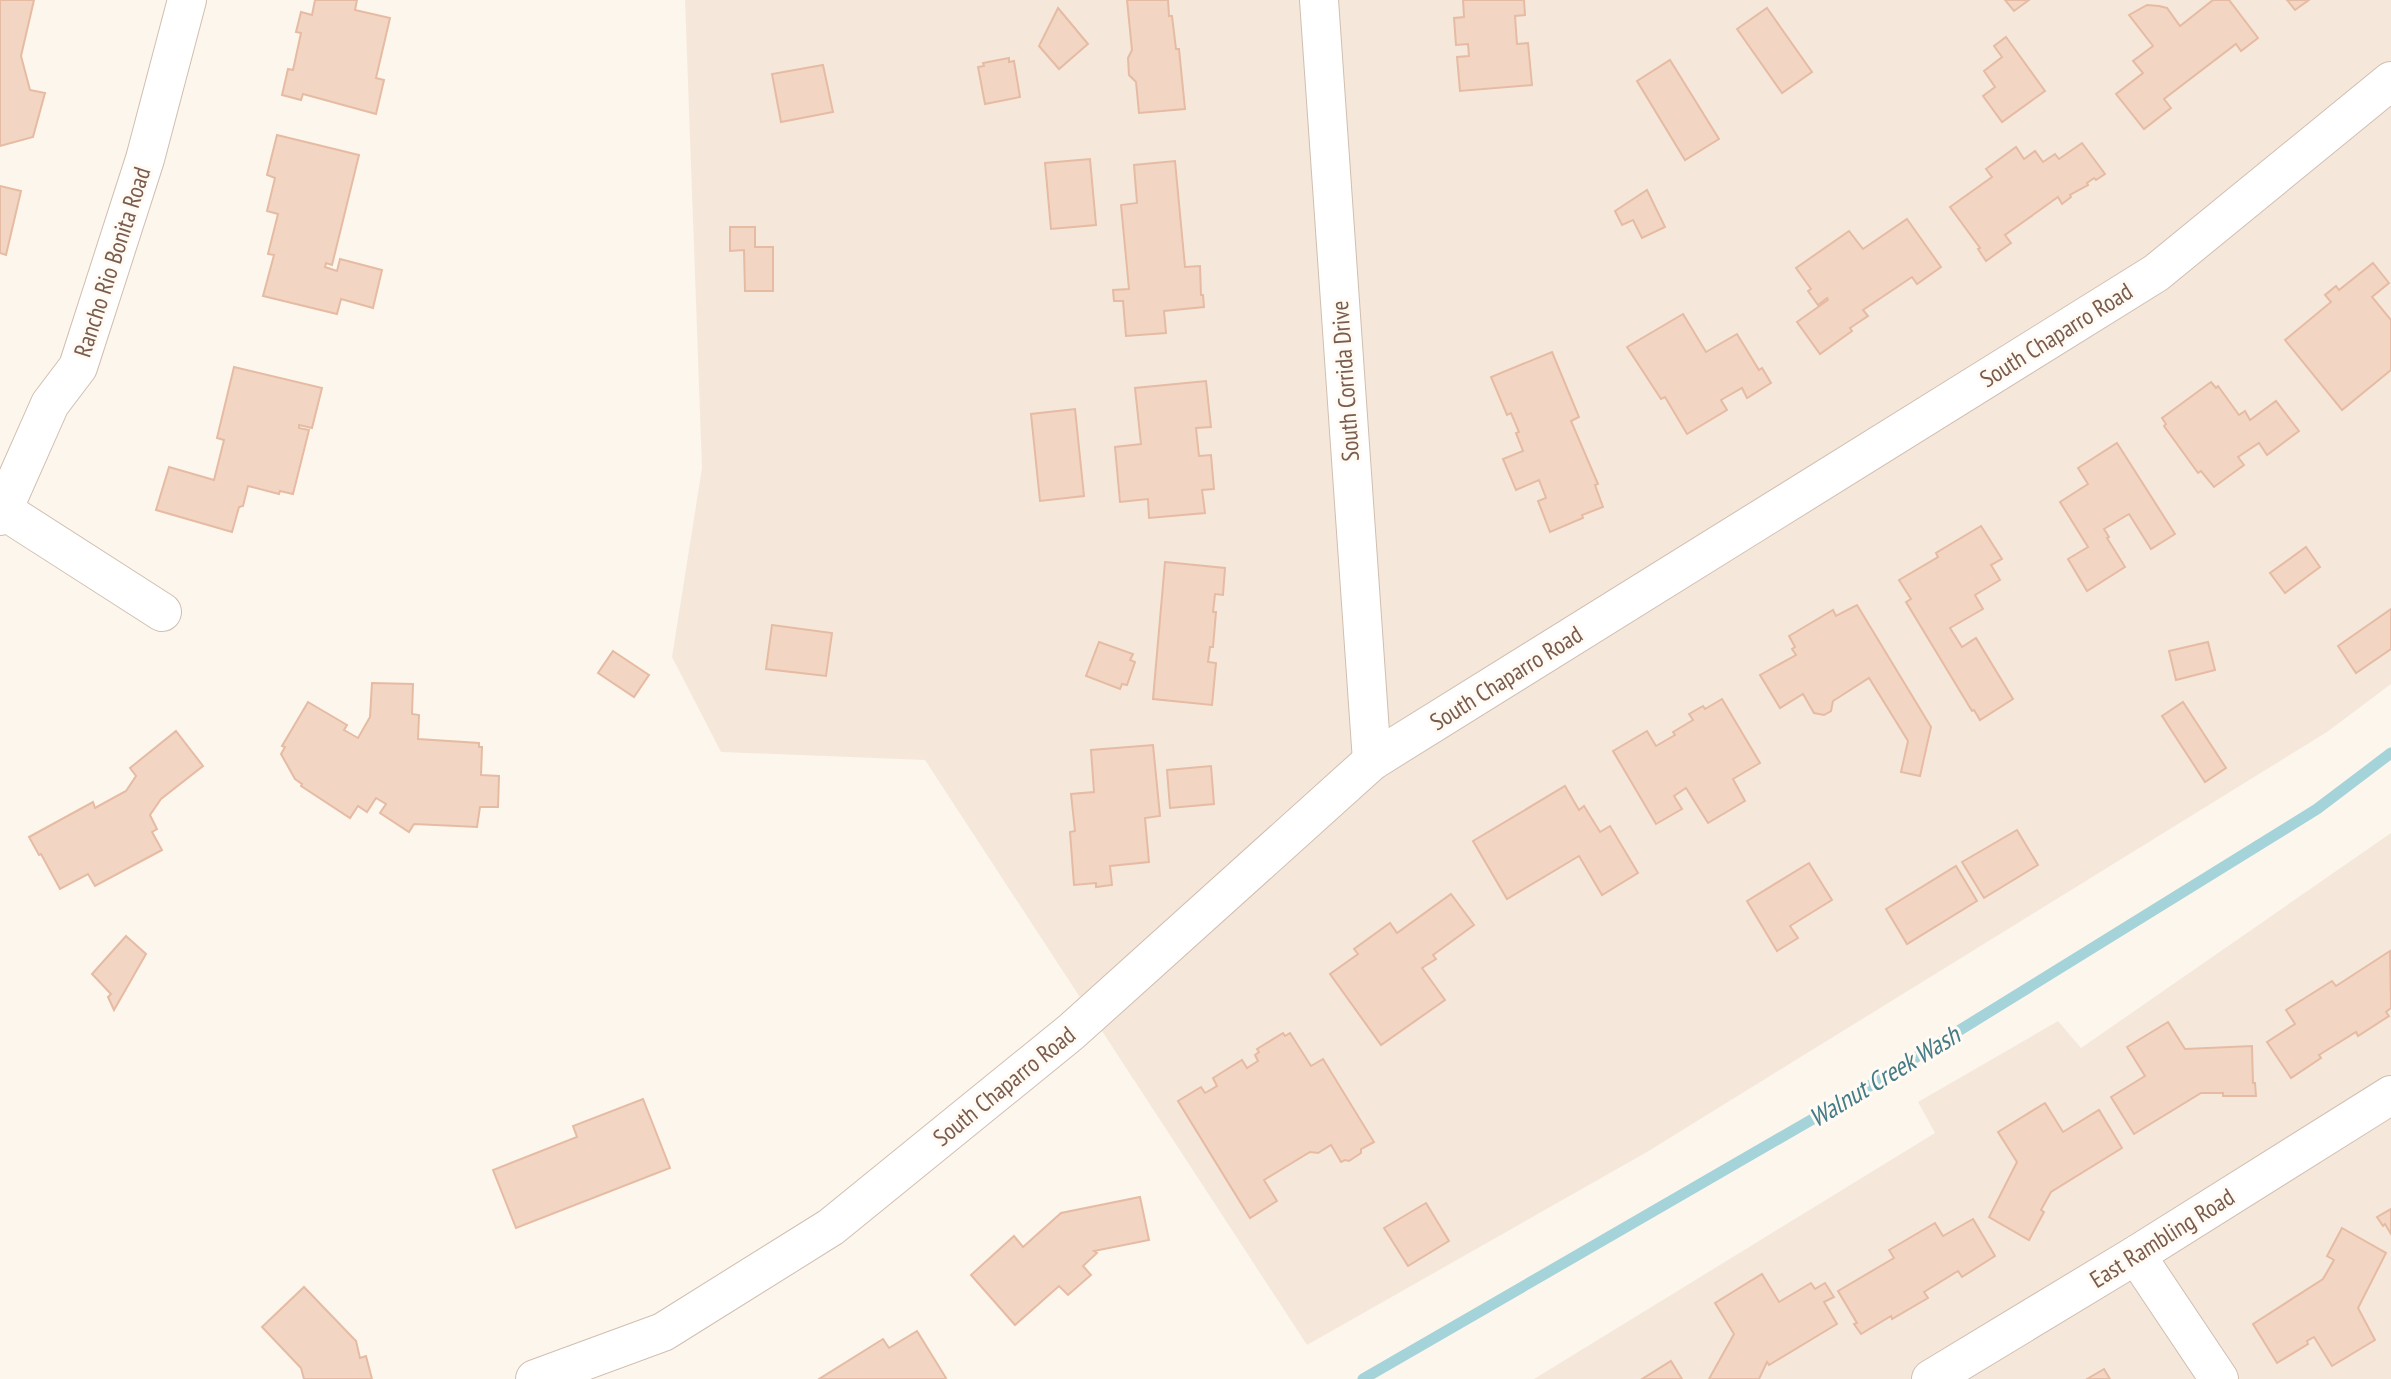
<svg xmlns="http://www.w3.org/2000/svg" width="2391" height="1379" font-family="'PT Sans Narrow',sans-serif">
  <rect width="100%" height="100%" fill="#fdf6ec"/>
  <g fill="#f5e8da">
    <path d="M 685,0 L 2391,0 L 2391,684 L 2327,732 L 1647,1152 L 1307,1345 L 925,760 L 721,752 L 672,657 L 702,468 Z"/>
    <path d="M 2391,833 L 2391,1379 L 1534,1379 L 1935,1133 L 1918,1102 L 2058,1021 L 2081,1048 Z"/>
  </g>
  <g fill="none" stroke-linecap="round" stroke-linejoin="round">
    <path stroke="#a5d3da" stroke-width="11" d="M 1363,1379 L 1863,1090 L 2317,809 L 2391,753"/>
  </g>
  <g fill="#f3d5c3" stroke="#e6bba3" stroke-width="2">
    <path d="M 0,0 L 34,0 L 21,56 L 30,90 L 45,93 L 33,137 L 0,146 Z"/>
    <path d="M 315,0 L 357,0 L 355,10 L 390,18 L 376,78 L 384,80 L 376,114 L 303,94 L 301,100 L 282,95 L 288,69 L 293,70 L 301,33 L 296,32 L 301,12 L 312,15 Z"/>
    <path d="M 1127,0 L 1168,0 L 1169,16 L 1172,16 L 1176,49 L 1179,49 L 1185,109 L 1139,113 L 1136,82 L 1129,75 L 1128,58 L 1132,50 Z"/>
    <path d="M 1463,0 L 1524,0 L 1525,15 L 1515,16 L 1517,44 L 1528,43 L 1532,85 L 1460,91 L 1457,57 L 1469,56 L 1468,44 L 1456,45 L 1454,18 L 1464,17 Z"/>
    <path d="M 2005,0 L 2029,0 L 2014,11 Z"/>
    <path d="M 2213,0 L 2229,0 L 2258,38 L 2241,51 L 2236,44 L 2164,99 L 2171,108 L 2144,129 L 2116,94 L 2143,73 L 2133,61 L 2153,46 L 2129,15 L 2147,5 L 2159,6 L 2167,8 L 2180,26 Z"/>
    <path d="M 2287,0 L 2309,0 L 2295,10 Z"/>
    <path d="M 1058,8 L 1088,44 L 1059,69 L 1039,46 Z"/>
    <path d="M 1767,8 L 1812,72 L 1782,93 L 1737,29 Z"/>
    <path d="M 2006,37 L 2045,91 L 2002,122 L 1983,96 L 1995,87 L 1984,71 L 2002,57 L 1994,46 Z"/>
    <path d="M 1009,58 L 1009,62 L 1014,61 L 1020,97 L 985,104 L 978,67 L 984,66 L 983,63 Z"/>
    <path d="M 1670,60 L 1719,139 L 1685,160 L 1637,81 Z"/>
    <path d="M 823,65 L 833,112 L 781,122 L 772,74 Z"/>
    <path d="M 277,135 L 359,155 L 332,265 L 326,263 L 325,267 L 337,271 L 340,259 L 382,270 L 373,308 L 341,299 L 337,314 L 263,296 L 274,255 L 268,254 L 278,214 L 267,211 L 275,178 L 267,175 Z"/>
    <path d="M 2082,143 L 2105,174 L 2096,180 L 2094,178 L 2087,183 L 2088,185 L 2070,195 L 2071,197 L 2062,204 L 2058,197 L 2005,235 L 2011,243 L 1986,261 L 1978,249 L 1980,248 L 1950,207 L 1992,177 L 1986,169 L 2016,147 L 2024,159 L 2035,151 L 2043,162 L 2055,154 L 2059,159 Z"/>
    <path d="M 1090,159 L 1096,225 L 1051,229 L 1045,163 Z"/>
    <path d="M 1175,161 L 1185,267 L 1200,266 L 1201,295 L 1203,295 L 1204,307 L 1164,311 L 1166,333 L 1126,336 L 1123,301 L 1114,301 L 1113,290 L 1129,289 L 1121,205 L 1137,203 L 1134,165 Z"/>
    <path d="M 0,186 L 21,191 L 6,255 L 0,253 Z"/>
    <path d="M 1647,190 L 1665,227 L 1642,238 L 1633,220 L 1622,225 L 1615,211 Z"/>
    <path d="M 1907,219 L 1941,267 L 1917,284 L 1912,277 L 1863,310 L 1868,316 L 1850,328 L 1852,331 L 1820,354 L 1797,322 L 1828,300 L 1827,298 L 1818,305 L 1808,291 L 1811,289 L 1796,268 L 1849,231 L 1863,249 Z"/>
    <path d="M 730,227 L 755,227 L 755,247 L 773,247 L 773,291 L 745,291 L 744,250 L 730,251 Z"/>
    <path d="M 2373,263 L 2389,283 L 2372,297 L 2391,320 L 2391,370 L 2342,410 L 2285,340 L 2331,302 L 2325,295 L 2336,286 L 2339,290 Z"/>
    <path d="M 1683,314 L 1706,352 L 1737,334 L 1759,370 L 1762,368 L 1771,383 L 1747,398 L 1742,388 L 1721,400 L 1727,410 L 1687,434 L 1665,397 L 1661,399 L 1627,347 Z"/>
    <path d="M 1552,352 L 1579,417 L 1571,421 L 1598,484 L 1595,485 L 1603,507 L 1582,515 L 1583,518 L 1550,532 L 1538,501 L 1546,498 L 1539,480 L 1516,490 L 1503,459 L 1523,451 L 1516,433 L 1519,432 L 1511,413 L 1507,415 L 1491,377 Z"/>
    <path d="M 234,367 L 322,388 L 312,428 L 299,425 L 299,428 L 309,430 L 293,494 L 280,491 L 279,494 L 248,486 L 243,506 L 239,507 L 232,532 L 156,510 L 169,467 L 214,480 L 224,440 L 217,438 Z"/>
    <path d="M 1206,381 L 1211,427 L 1196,428 L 1199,456 L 1211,455 L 1214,489 L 1202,490 L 1205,513 L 1149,518 L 1148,499 L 1120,502 L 1115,447 L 1141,444 L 1135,388 Z"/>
    <path d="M 2211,382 L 2216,388 L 2218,386 L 2239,415 L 2245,411 L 2250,420 L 2276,401 L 2299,431 L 2267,455 L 2259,443 L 2238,457 L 2244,465 L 2214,487 L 2201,471 L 2198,473 L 2164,426 L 2166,424 L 2162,418 Z"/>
    <path d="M 1075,409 L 1084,496 L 1040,501 L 1031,414 Z"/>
    <path d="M 2117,443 L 2175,534 L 2151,549 L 2129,514 L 2104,529 L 2109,537 L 2107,538 L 2125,567 L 2087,591 L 2068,559 L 2088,547 L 2060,502 L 2088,484 L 2078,468 Z"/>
    <path d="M 1981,526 L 2002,559 L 1991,565 L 2000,580 L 1975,595 L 1983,609 L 1950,628 L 1962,647 L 1976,638 L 2013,699 L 1980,720 L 1974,710 L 1972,711 L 1906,602 L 1911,599 L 1899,580 L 1938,557 L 1936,553 Z"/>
    <path d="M 2306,547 L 2320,567 L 2285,593 L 2270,573 Z"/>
    <path d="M 1165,562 L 1225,568 L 1223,595 L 1215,594 L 1213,612 L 1216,612 L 1213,647 L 1210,647 L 1208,662 L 1216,663 L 1212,705 L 1153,699 Z"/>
    <path d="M 1857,605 L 1931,727 L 1920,776 L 1901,772 L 1908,741 L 1869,678 L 1833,701 L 1831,711 L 1824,715 L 1814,713 L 1803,694 L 1780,708 L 1760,675 L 1796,655 L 1792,649 L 1795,647 L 1789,636 L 1833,610 L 1836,616 Z"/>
    <path d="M 2391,609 L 2391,649 L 2356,673 L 2338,646 Z"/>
    <path d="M 772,625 L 832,633 L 826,676 L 766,669 Z"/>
    <path d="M 1099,642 L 1133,654 L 1130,660 L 1135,662 L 1127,685 L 1122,684 L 1120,689 L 1086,676 Z"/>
    <path d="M 2208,642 L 2215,670 L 2176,680 L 2169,651 Z"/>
    <path d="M 613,651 L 649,675 L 634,697 L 598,673 Z"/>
    <path d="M 372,683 L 413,684 L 412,714 L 419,715 L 418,739 L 479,743 L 479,747 L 482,747 L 481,775 L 499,776 L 498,807 L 480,807 L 477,827 L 414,824 L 409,832 L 380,813 L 386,804 L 376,798 L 367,812 L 358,806 L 350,818 L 301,786 L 302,784 L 295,779 L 281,754 L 285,747 L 282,746 L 308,702 L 347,725 L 344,730 L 358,738 L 370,717 Z"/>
    <path d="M 1722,699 L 1760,763 L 1733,779 L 1745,801 L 1708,823 L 1686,788 L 1674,796 L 1682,809 L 1656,824 L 1613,751 L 1647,731 L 1656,746 L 1675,735 L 1673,732 L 1693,720 L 1689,714 L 1703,706 L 1705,709 Z"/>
    <path d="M 2183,702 L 2226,768 L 2205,782 L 2162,716 Z"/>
    <path d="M 176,731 L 203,766 L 161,799 L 150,815 L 157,829 L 152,832 L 162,850 L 95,886 L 88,874 L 60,889 L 41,854 L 39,855 L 29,837 L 93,802 L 95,808 L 126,791 L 136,776 L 130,768 Z"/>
    <path d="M 1153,745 L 1160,816 L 1145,818 L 1149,862 L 1110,866 L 1112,885 L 1096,887 L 1096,883 L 1074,885 L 1070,832 L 1075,831 L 1071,794 L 1094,792 L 1091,750 Z"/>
    <path d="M 1211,766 L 1214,804 L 1170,808 L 1167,770 Z"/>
    <path d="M 1565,786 L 1579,810 L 1584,806 L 1600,832 L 1610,826 L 1638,873 L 1602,895 L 1579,856 L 1507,899 L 1473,841 Z"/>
    <path d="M 2017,830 L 2038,865 L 1984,898 L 1962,862 Z"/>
    <path d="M 1809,863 L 1832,900 L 1790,926 L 1798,938 L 1777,951 L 1747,901 Z"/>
    <path d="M 1956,866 L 1977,901 L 1907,944 L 1886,909 Z"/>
    <path d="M 1451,894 L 1474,925 L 1433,955 L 1436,959 L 1422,968 L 1445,1000 L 1381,1045 L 1330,974 L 1358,954 L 1354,949 L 1390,923 L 1397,933 Z"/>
    <path d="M 126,936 L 146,954 L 114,1010 L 108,997 L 111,994 L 92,974 Z"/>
    <path d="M 2390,951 L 2391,1008 L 2386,1012 L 2389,1016 L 2358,1036 L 2356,1032 L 2319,1055 L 2321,1058 L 2291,1078 L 2267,1042 L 2295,1024 L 2286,1010 L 2332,981 L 2336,986 Z"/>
    <path d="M 2168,1022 L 2185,1049 L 2252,1046 L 2253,1083 L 2255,1083 L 2256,1096 L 2223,1096 L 2223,1093 L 2201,1093 L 2134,1134 L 2111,1097 L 2145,1076 L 2127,1047 Z"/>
    <path d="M 1283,1033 L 1285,1036 L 1290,1033 L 1311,1066 L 1323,1059 L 1374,1142 L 1361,1149 L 1361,1153 L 1349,1161 L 1345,1160 L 1341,1162 L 1331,1145 L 1318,1153 L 1310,1152 L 1264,1180 L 1277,1201 L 1250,1218 L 1178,1101 L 1201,1087 L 1205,1093 L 1217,1086 L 1213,1078 L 1242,1060 L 1247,1068 L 1258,1061 L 1255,1055 L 1259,1052 L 1257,1049 Z"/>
    <path d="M 643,1099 L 670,1168 L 516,1228 L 493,1170 L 577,1137 L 573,1126 Z"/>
    <path d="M 2045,1103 L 2063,1132 L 2099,1110 L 2122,1148 L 2051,1192 L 2041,1210 L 2044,1212 L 2029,1240 L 1989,1217 L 2017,1162 L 1998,1132 Z"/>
    <path d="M 1140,1197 L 1149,1240 L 1094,1251 L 1097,1253 L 1083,1266 L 1091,1275 L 1068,1295 L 1059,1286 L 1015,1325 L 971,1275 L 1014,1236 L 1023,1247 L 1061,1213 Z"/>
    <path d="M 1426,1203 L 1449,1241 L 1408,1266 L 1384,1228 Z"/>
    <path d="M 2391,1209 L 2391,1234 L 2385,1224 L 2383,1226 L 2377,1217 Z"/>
    <path d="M 1973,1219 L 1995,1256 L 1962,1277 L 1958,1271 L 1924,1292 L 1928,1298 L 1892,1319 L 1891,1316 L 1861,1334 L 1854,1324 L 1857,1323 L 1838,1291 L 1894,1258 L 1889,1250 L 1935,1223 L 1943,1236 Z"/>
    <path d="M 2342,1228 L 2386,1253 L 2358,1308 L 2375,1340 L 2332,1366 L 2314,1337 L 2307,1341 L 2308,1344 L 2277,1363 L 2253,1324 L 2323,1279 L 2334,1260 L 2327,1256 Z"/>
    <path d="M 1762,1274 L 1779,1302 L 1811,1283 L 1815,1289 L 1825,1283 L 1834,1297 L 1824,1302 L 1837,1324 L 1769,1365 L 1767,1362 L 1759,1379 L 1709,1379 L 1734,1334 L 1715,1303 Z"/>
    <path d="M 304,1287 L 356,1341 L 360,1358 L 366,1356 L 372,1379 L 304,1379 L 301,1368 L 262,1327 Z"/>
    <path d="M 917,1331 L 946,1378 L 944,1379 L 819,1379 L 883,1339 L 889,1348 Z"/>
    <path d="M 1671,1361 L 1682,1379 L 1642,1379 Z"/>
    <path d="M 2104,1369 L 2110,1379 L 2087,1379 Z"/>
  </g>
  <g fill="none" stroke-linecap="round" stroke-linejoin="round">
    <g stroke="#d1beb0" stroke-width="40">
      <g id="minor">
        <path d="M 1319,0 L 1372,761"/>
        <path d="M 3,510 L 50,404 L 78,367 L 145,159 L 187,0"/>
        <path d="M 0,516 L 3,510 L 162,612"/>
        <path d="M 2136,1255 L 2219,1379"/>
        <path d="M 535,1379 L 663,1332 L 831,1227 L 1071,1032 L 1372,761 L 2156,273 L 2391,81"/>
        <path d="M 1931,1379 L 2136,1255 L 2391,1095"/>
      </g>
    </g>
    <use href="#minor" stroke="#fff" stroke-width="38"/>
  </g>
  <g text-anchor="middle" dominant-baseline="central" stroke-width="6" stroke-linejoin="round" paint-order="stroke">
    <g font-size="24" fill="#7a5c4d" stroke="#fffaf3">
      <text transform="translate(112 262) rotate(-72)">Rancho Rio Bonita Road</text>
      <text transform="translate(2056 335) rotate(-32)">South Chaparro Road</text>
      <text transform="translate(1345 381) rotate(-94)">South Corrida Drive</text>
      <text transform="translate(1506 678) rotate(-32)">South Chaparro Road</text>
      <text transform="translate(1004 1086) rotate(-39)">South Chaparro Road</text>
      <text transform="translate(2162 1238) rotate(-32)">East Rambling Road</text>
    </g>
    <g font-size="26" font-style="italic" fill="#437c86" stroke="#fffaf3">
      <text transform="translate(1884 1076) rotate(-31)">Walnut Creek Wash</text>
    </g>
  </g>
</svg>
